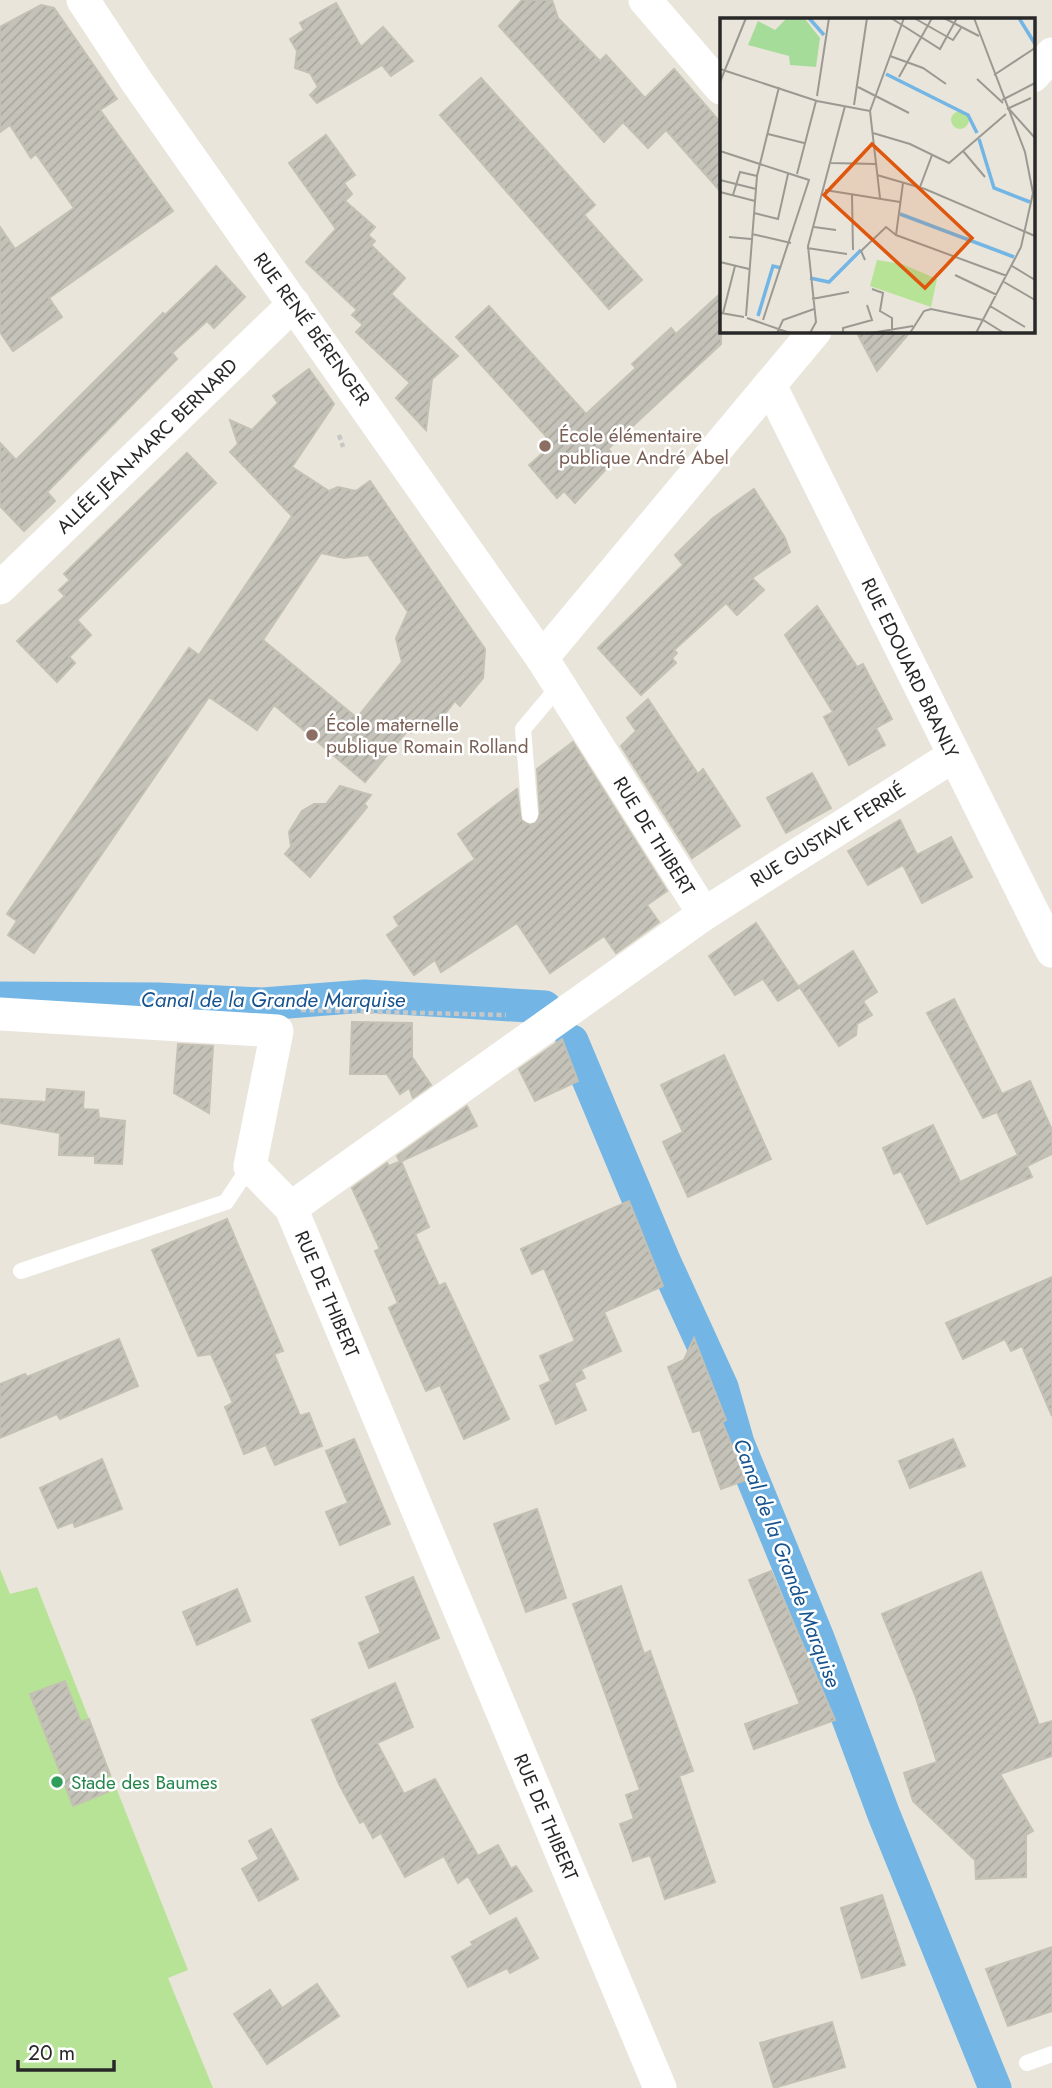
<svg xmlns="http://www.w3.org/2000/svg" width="1052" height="2088" font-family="Jost,sans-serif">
  <defs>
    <pattern id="building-hatch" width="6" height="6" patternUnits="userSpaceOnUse" patternTransform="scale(1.75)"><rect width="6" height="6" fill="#c5c3b9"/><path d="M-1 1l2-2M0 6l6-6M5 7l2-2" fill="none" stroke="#a9a89f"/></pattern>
  </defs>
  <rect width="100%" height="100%" fill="#e9e5da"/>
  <path fill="#b7e396" d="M 0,1569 L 10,1594 L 37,1587 L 188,1970 L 168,1978 L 213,2088 L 0,2088 Z"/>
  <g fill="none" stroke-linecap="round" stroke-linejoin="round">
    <g stroke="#73b6e5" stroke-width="33">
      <path d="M 0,998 L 158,999 L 263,1004 L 365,996 L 545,1007"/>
      <path d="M 572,1041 L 663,1258 L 722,1387 L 738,1443 L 818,1638 L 884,1815 L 995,2088"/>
    </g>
  </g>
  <g fill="url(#building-hatch)" stroke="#c4c1b4" stroke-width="2" fill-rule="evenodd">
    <path d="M 522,0 L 552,0 L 558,18 L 600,61 L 606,55 L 645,98 L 674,69 L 721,123 L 721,192 L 666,130 L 648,148 L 623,122 L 604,142 L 499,26 Z"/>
    <path d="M 336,3 L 361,47 L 383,27 L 413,61 L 391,76 L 382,65 L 317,103 L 310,95 L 318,87 L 310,73 L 295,68 L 297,51 L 290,39 L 304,30 L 300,23 Z"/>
    <path d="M 41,5 L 54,8 L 117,99 L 100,110 L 173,211 L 49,298 L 62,317 L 13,351 L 0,332 L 0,227 L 15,249 L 74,208 L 36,154 L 31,158 L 10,125 L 0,132 L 0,27 Z"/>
    <path d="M 481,78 L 595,205 L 584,215 L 642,280 L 609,309 L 440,115 Z"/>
    <path d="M 326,135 L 355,175 L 344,183 L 352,194 L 345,201 L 375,227 L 368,235 L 375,241 L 371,245 L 405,278 L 391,294 L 458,356 L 432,379 L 426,430 L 396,398 L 410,383 L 356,332 L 363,325 L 352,315 L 357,310 L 306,262 L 336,229 L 289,163 Z"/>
    <path d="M 216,266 L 245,297 L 214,328 L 207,321 L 172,353 L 177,359 L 47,492 L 55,501 L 24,531 L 0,506 L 0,443 L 16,460 L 163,313 L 165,315 Z"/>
    <path d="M 721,293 L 721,344 L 608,449 L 616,458 L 575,503 L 564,491 L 557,498 L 529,465 L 553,444 L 456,337 L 489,306 L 586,414 L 636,368 L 632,364 L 671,328 L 676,334 Z"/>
    <path d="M 856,331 L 911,331 L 877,371 Z"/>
    <path d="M 309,369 L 334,404 L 292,467 L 329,491 L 338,487 L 356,491 L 370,481 L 485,649 L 483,678 L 460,706 L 455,701 L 431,732 L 419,723 L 411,733 L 408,730 L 365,782 L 274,705 L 257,730 L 209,697 L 34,953 L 8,935 L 17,921 L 7,914 L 189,648 L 199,655 L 292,516 L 230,452 L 238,444 L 230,420 L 252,430 L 278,403 L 273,396 ZM 321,553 L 344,558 L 368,555 L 408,612 L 396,638 L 402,662 L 357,718 L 263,640 Z"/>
    <path d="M 187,453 L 216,483 L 77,620 L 91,635 L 69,657 L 75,663 L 57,682 L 17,641 L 65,596 L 59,590 L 70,580 L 64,574 Z"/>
    <path d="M 754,489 L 785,538 L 790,552 L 752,578 L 764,590 L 737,615 L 726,603 L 674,650 L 677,653 L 672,658 L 676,663 L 641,695 L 598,648 L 683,565 L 675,555 L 713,518 Z"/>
    <path d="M 817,606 L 857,667 L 863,664 L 892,719 L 876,728 L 885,745 L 849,765 L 824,717 L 833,712 L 785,635 Z"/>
    <path d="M 648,699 L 698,774 L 703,769 L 740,826 L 692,858 L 621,746 L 636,731 L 627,718 Z"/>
    <path d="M 573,742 L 667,891 L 647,905 L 659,922 L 616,953 L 604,936 L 550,973 L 517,923 L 441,972 L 435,960 L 414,975 L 387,935 L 399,926 L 394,917 L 475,859 L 458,834 L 517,789 L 521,820 L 530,825 L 536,823 L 540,814 L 537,769 Z"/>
    <path d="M 812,773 L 831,808 L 786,833 L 767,798 Z"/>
    <path d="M 340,786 L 371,795 L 364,804 L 367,807 L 310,877 L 285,854 L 291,847 L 289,832 L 302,811 L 314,804 L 326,804 Z"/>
    <path d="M 900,820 L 917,855 L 951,837 L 972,877 L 922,903 L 903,865 L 868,885 L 848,851 Z"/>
    <path d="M 756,923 L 799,988 L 778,1001 L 763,979 L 735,995 L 709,956 Z"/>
    <path d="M 853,951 L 877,992 L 863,1001 L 872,1015 L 857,1024 L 856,1035 L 839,1046 L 799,986 Z"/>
    <path d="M 954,999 L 1002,1094 L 1030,1081 L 1052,1130 L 1052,1154 L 1027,1166 L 1032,1177 L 927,1224 L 901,1171 L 894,1174 L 883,1148 L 933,1125 L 960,1182 L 1018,1155 L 997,1112 L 983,1118 L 927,1013 Z"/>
    <path d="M 352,1022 L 412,1023 L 412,1057 L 431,1085 L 413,1098 L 409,1088 L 400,1094 L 387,1074 L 350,1074 Z"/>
    <path d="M 562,1039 L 578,1081 L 535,1101 L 519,1069 Z"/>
    <path d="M 178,1044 L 213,1046 L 209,1113 L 174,1093 Z"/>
    <path d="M 724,1055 L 771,1159 L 688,1197 L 663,1142 L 683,1132 L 661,1085 Z"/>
    <path d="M 47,1089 L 84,1092 L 83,1109 L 98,1110 L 99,1118 L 125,1121 L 122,1164 L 95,1163 L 95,1156 L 59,1155 L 60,1133 L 0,1123 L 0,1099 L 46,1102 Z"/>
    <path d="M 467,1106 L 477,1126 L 400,1162 L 397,1156 Z"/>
    <path d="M 401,1161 L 429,1227 L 415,1234 L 439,1286 L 445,1283 L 509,1419 L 464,1439 L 440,1385 L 426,1391 L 389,1308 L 398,1303 L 375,1251 L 380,1249 L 352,1188 L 387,1163 L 389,1166 Z"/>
    <path d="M 629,1201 L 663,1286 L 604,1312 L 621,1351 L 581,1369 L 585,1378 L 574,1383 L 586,1410 L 556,1424 L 540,1386 L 551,1381 L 540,1356 L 575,1341 L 544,1268 L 532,1274 L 521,1249 Z"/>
    <path d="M 227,1219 L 283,1351 L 274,1354 L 300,1416 L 309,1413 L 322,1446 L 275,1465 L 266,1445 L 244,1454 L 225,1407 L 233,1403 L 211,1354 L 198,1356 L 152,1250 Z"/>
    <path d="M 1052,1277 L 1052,1416 L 1022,1346 L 1011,1351 L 1005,1339 L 963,1359 L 946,1323 Z"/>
    <path d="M 694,1338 L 726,1420 L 722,1422 L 746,1480 L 721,1489 L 700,1430 L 693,1432 L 668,1367 L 684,1360 Z"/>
    <path d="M 119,1339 L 138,1386 L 60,1419 L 57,1414 L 0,1438 L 0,1384 L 25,1374 L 27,1377 Z"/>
    <path d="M 354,1439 L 390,1524 L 340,1545 L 326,1512 L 348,1503 L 326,1451 Z"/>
    <path d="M 953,1439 L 965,1466 L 910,1488 L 899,1461 Z"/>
    <path d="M 102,1459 L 122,1509 L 75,1527 L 73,1522 L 58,1528 L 40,1488 Z"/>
    <path d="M 537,1509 L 566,1598 L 526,1612 L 494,1524 Z"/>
    <path d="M 771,1571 L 835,1720 L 754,1749 L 745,1724 L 800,1704 L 749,1580 Z"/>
    <path d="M 981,1572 L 1039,1725 L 1052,1721 L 1052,1756 L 1000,1774 L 1033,1831 L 1026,1835 L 1026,1877 L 976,1879 L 975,1860 L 913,1801 L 904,1773 L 937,1762 L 915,1695 L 882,1614 Z"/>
    <path d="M 413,1577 L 439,1638 L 369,1668 L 359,1643 L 381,1633 L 366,1597 Z"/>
    <path d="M 621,1586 L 644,1654 L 650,1651 L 693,1771 L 679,1776 L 715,1882 L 665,1899 L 650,1855 L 633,1861 L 620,1824 L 634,1819 L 626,1795 L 640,1790 L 573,1604 Z"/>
    <path d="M 237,1589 L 250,1621 L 197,1645 L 183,1612 Z"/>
    <path d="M 65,1681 L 81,1722 L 89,1719 L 110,1775 L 103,1778 L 108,1792 L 73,1806 L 30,1694 Z"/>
    <path d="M 395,1683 L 413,1727 L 377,1743 L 404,1794 L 435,1779 L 478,1856 L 498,1845 L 511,1869 L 516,1866 L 532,1891 L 490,1914 L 468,1876 L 458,1883 L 444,1856 L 405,1877 L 381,1833 L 373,1838 L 364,1821 L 360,1823 L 339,1784 L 312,1720 Z"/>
    <path d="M 271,1829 L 298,1879 L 259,1901 L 242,1869 L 259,1859 L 249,1841 Z"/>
    <path d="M 882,1895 L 905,1965 L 862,1978 L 841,1908 Z"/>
    <path d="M 516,1918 L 538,1958 L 510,1973 L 507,1968 L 468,1987 L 452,1957 L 473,1945 L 471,1942 Z"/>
    <path d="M 1052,1947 L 1052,2011 L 1008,2026 L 986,1969 Z"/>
    <path d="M 317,1984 L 339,2016 L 267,2064 L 234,2014 L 270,1990 L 282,2008 Z"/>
    <path d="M 832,2022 L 845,2067 L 774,2088 L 760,2043 Z"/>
  </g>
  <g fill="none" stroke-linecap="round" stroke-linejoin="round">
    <g stroke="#c7c7c7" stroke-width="4.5" stroke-dasharray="5 3.5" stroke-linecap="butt">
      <path d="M 339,435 L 343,447"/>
      <path d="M 301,1010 L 506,1015"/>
    </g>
    <g stroke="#fff" stroke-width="16">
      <path d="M 530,815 L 523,729 L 560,685"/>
      <path d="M 21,1271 L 226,1202 L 250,1166"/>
      <path d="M 1027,2063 L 1052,2054"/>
    </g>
    <g stroke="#fff" stroke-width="33">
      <path d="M 83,0 L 137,82 L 542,658 L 704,914"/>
      <path d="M 645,0 L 721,88"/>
      <path d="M 1033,76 L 1052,54"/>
      <path d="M 770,385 L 1052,951"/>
      <path d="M 0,588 L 294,304"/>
      <path d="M 542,658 L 815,331"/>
      <path d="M 0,1014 L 277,1031 L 250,1166 L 291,1208"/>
      <path d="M 660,2088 L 291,1208 L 704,914 L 953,756"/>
    </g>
  </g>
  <g fill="#8d6e63" stroke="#fff" stroke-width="2.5">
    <circle cx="545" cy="446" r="7"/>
    <circle cx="312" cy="735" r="7"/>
  </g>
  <circle fill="#2e9e5b" stroke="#fff" stroke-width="2.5" cx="57" cy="1782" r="7"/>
  <g text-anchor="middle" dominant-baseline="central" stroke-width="5" stroke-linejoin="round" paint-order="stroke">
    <g font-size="19" fill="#282828" stroke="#fff">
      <text transform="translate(312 329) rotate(54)">RUE RENÉ BÉRENGER</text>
      <text transform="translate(147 446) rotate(-44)">ALLÉE JEAN-MARC BERNARD</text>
      <text transform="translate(910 668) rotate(64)">RUE EDOUARD BRANLY</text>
      <text transform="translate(828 835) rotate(-32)">RUE GUSTAVE FERRIÉ</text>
      <text transform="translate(654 836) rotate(58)">RUE DE THIBERT</text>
      <text transform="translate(327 1294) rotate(67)">RUE DE THIBERT</text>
      <text transform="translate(546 1817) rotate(67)">RUE DE THIBERT</text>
    </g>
    <g font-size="19" fill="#785e54" stroke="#fff" text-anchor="start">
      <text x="559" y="435">École élémentaire<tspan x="559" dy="22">publique André Abel</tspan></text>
      <text x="326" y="724">École maternelle<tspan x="326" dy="22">publique Romain Rolland</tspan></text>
    </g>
    <g font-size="19" fill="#27864d" stroke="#fff" text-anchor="start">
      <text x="71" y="1782">Stade des Baumes</text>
    </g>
    <g font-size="21" font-style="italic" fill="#16528d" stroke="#fff">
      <text x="273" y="1000">Canal de la Grande Marquise</text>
      <text transform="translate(787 1563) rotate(69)">Canal de la Grande Marquise</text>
    </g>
  </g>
  <g transform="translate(720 18)">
    <rect width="315" height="315" fill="#e9e5da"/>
    <path d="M 67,0 L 85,1 L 100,20 L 96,49 L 70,47 L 69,38 L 28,27 L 38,3 L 55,12 Z" fill="#a6dc9a"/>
    <path d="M231 102a9 9 0 1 1 18 0a9 9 0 1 1-18 0ZM 157,242 L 182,246 L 217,261 L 211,289 L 150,268 Z" fill="#b7e396"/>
    <path fill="none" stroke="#73b6e5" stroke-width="3.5" d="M 89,0 L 104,17M 299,0 L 315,26M 166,56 L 248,97 L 257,115M 259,121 L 274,170 L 310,184M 180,196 L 294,239M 90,260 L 109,264 L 141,232M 38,298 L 53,248 L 61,250"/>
    <path fill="none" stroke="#9c9993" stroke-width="2" d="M 171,0 L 220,31 L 237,0M 194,0 L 233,22 L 241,10M 224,0 L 259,18M 254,0 L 305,134 L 313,175 L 301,229 L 256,315M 170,38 L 203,50 L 226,66M 0,51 L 97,83 L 150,93M 274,57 L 315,30M 179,59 L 212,0M 257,61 L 283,85M 0,64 L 26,0M 138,69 L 189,95M 97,78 L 109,0M 282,82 L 315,65M 134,87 L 147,0M 287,91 L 311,80M 289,91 L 315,120M 153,115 L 190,126 L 229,145 L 286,96M 48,116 L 84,125M 0,133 L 89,162 L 43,302M 243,133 L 265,159M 111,145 L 156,146M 77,156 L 96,83M 157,157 L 205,171 L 315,218M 0,162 L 36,171M 183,165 L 176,217 L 287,258M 200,169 L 212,137M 105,172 L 180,184M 0,174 L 35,183M 13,177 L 20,154 L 37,158M 132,177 L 133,232M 160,180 L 150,93 L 184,0M 34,195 L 58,201 L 68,156M 94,209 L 116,212M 32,216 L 71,225M 9,219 L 31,221M 87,230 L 127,236M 145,242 L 141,233 L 166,209 L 176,217M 0,244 L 29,251M 292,248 L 315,262M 235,257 L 277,277M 284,264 L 315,282M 152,271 L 163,275 L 160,293 L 172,300 L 172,315M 92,281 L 129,274M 270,288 L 305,309M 1,295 L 24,299M 3,295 L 15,248M 26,298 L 37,158 L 59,69M 27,300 L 70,315M 57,315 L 63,302 L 94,291M 90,315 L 96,304 L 88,228 L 125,88M 123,315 L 123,310 L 152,302 L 147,287M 151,315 L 193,308M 190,315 L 204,293 L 211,291 L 263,302 L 284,315"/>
    <path fill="#de570d" fill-opacity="0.15" stroke="#de570d" stroke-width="3.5" d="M 152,126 L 252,220 L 205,270 L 104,177 Z"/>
    <rect width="315" height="315" fill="none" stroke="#282828" stroke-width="3.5"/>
  </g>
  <path d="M18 2060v10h96v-10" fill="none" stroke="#282828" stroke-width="3.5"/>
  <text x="28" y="2060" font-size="21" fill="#282828" stroke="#ffffff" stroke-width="5" paint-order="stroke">20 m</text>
</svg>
